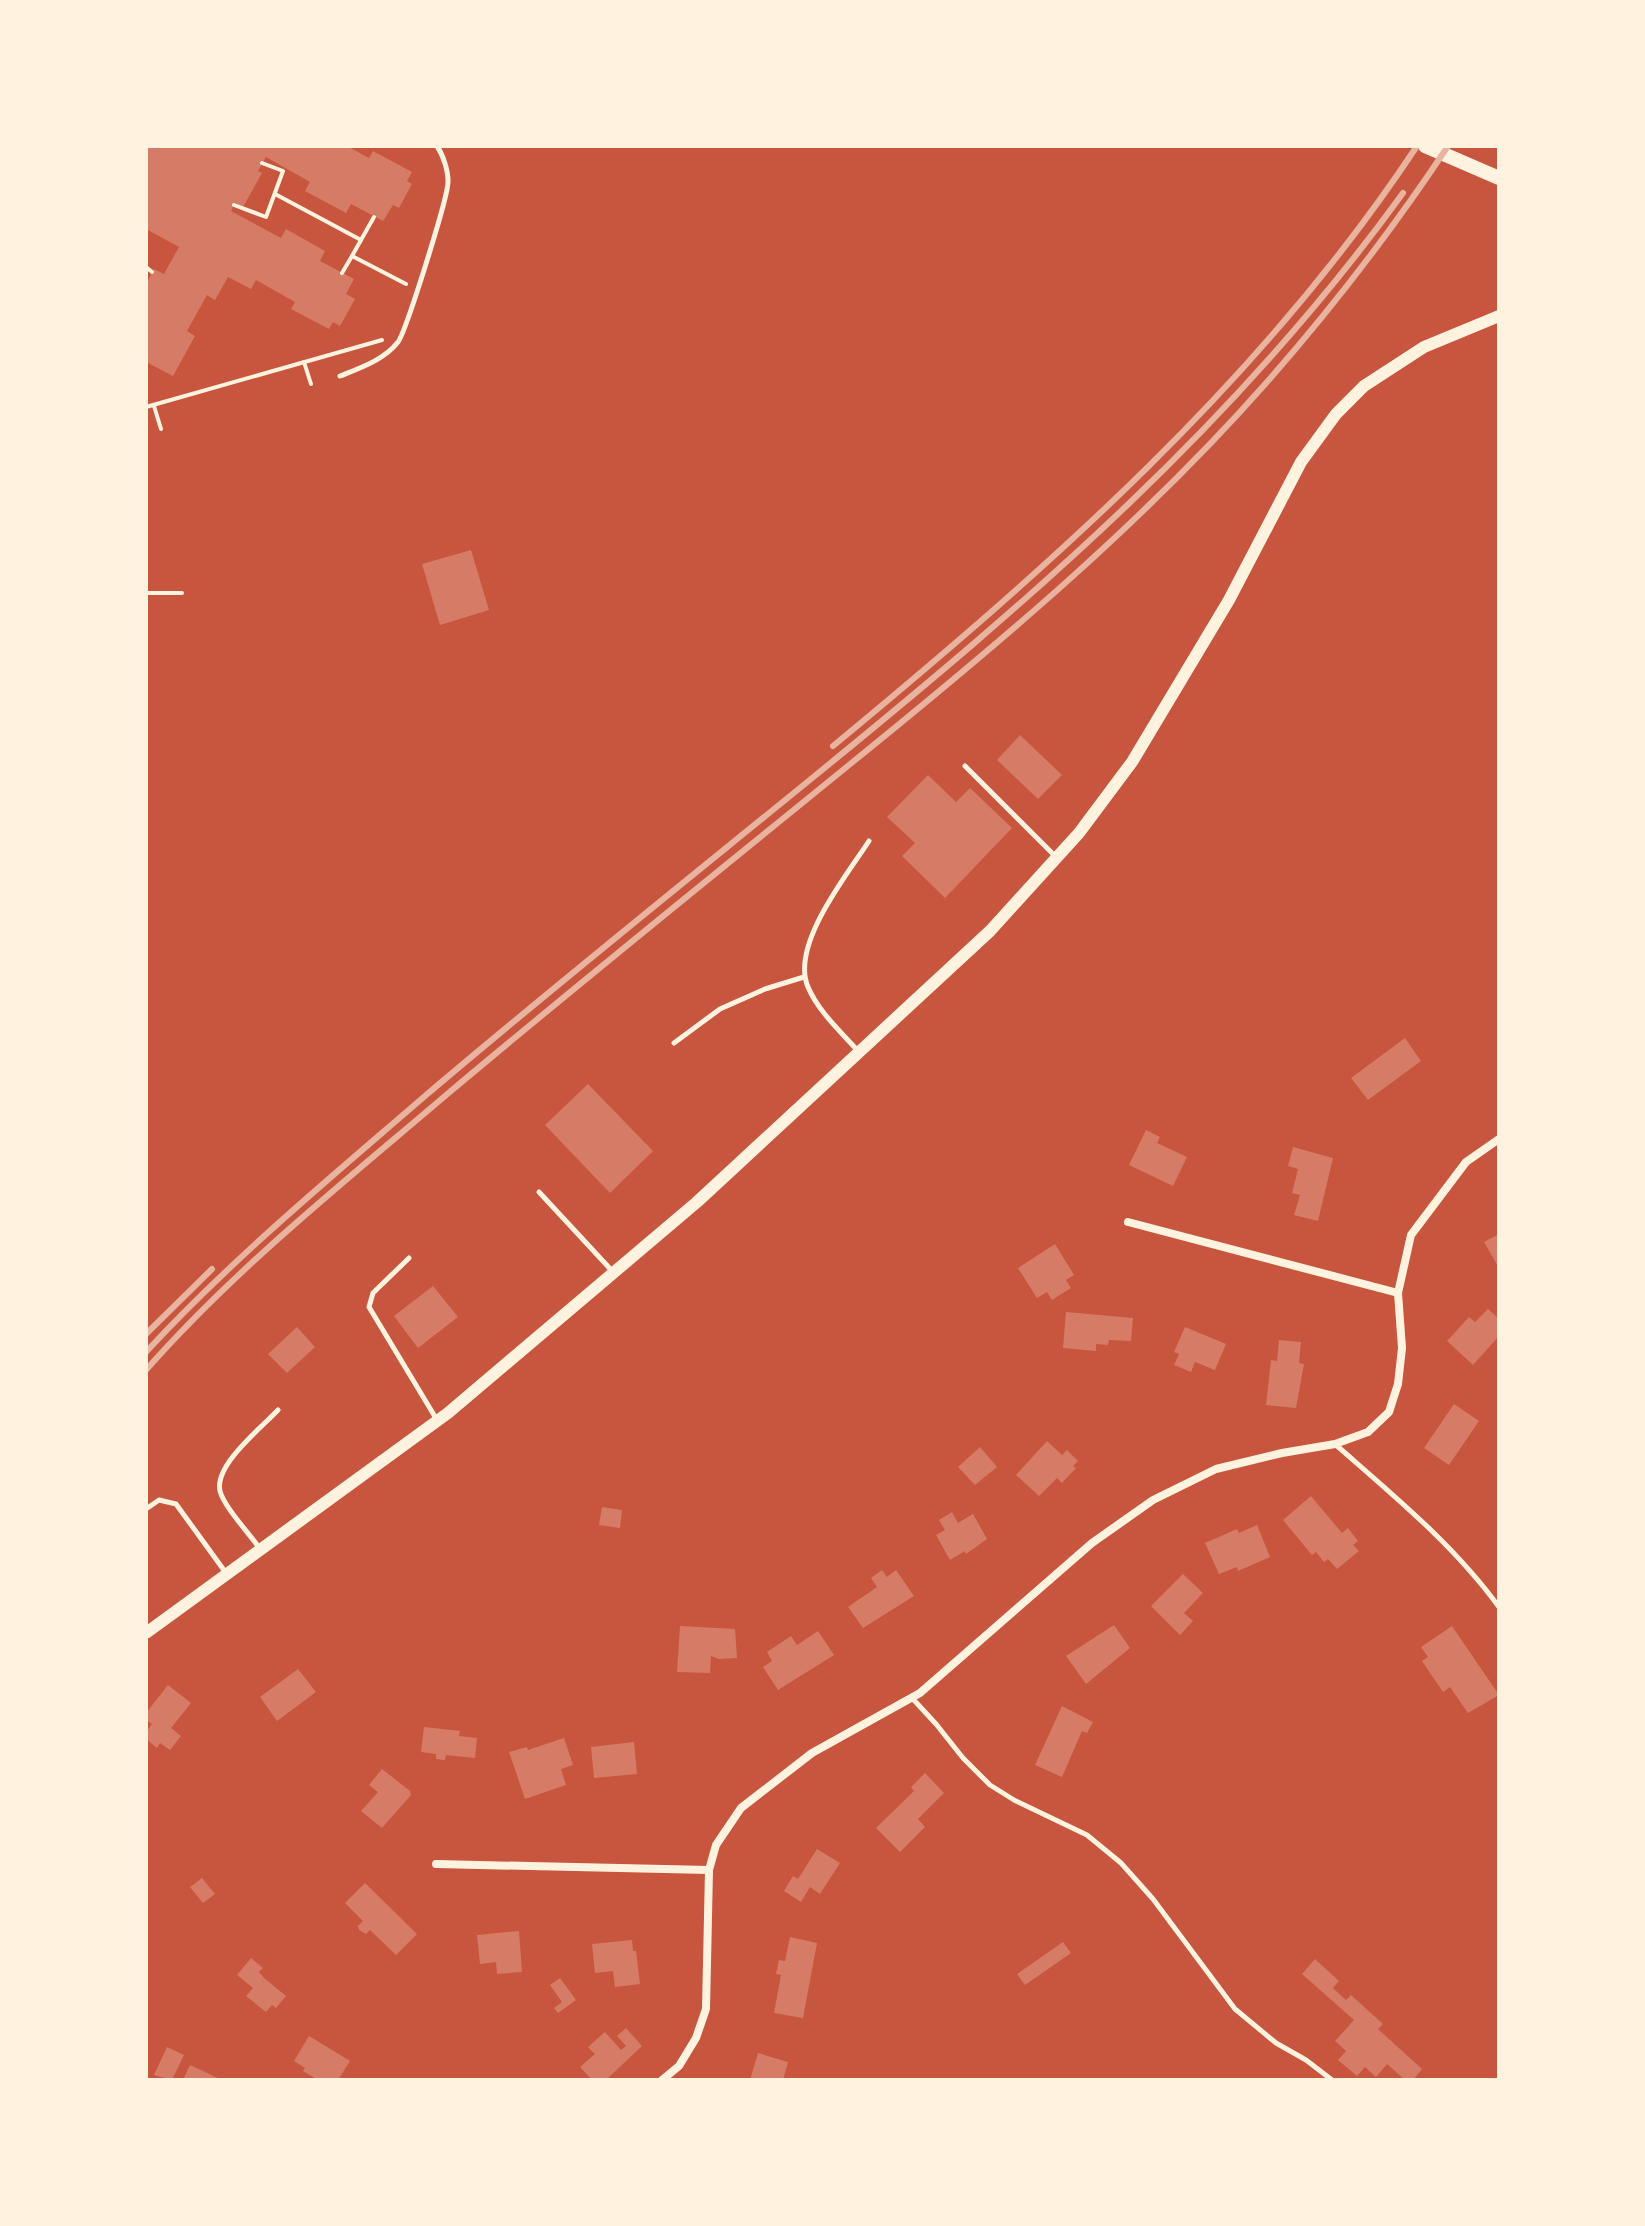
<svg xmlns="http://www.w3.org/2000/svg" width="1645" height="2226" font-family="'Crimson Pro',serif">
  <rect width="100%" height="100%" fill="#c8553d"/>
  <g fill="#d67c66">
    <path d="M 146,146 L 347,146 L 369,158 L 373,151 L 412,172 L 407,181 L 412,184 L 399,208 L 393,205 L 383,221 L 351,204 L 346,213 L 305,191 L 310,182 L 266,157 L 258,171 L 262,173 L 243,207 L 235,203 L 231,211 L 281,238 L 286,229 L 325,251 L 320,261 L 354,279 L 346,294 L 355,299 L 340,326 L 333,322 L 329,329 L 291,309 L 295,302 L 256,280 L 251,289 L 228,277 L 215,300 L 207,295 L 187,331 L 195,336 L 173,376 L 146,362 L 146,284 L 154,269 L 164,274 L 179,247 L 146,229 Z"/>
    <path d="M 471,550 L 489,610 L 440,625 L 422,564 Z"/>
    <path d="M 1020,735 L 1062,775 L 1038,799 L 997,760 Z"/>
    <path d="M 928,775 L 956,802 L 970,788 L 1012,828 L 945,898 L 902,856 L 915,843 L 887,817 Z"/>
    <path d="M 1405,1038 L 1421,1061 L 1368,1100 L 1351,1078 Z"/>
    <path d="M 588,1084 L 653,1151 L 610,1193 L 545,1125 Z"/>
    <path d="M 1146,1130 L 1160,1137 L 1157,1143 L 1187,1157 L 1173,1186 L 1129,1165 Z"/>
    <path d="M 1293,1147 L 1333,1158 L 1318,1221 L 1294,1215 L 1300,1195 L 1292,1193 L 1298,1169 L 1288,1166 Z"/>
    <path d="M 1499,1234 L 1499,1268 L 1484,1242 Z"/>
    <path d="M 1055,1244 L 1074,1275 L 1066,1280 L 1071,1288 L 1052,1300 L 1047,1292 L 1037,1298 L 1018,1268 Z"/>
    <path d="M 433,1286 L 458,1317 L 418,1348 L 394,1316 Z"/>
    <path d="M 1488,1309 L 1499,1319 L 1499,1336 L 1473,1365 L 1447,1341 L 1469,1317 L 1475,1322 Z"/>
    <path d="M 1066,1312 L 1133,1318 L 1131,1341 L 1109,1340 L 1108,1345 L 1096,1344 L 1096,1351 L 1063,1348 Z"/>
    <path d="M 297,1327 L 315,1347 L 287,1373 L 268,1354 Z"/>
    <path d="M 1185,1327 L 1226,1344 L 1215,1370 L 1195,1362 L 1191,1372 L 1174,1365 L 1179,1354 L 1174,1352 Z"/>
    <path d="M 1279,1340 L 1301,1342 L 1299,1363 L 1304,1364 L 1296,1408 L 1266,1405 L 1271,1360 L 1277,1361 Z"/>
    <path d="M 1454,1404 L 1479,1421 L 1449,1465 L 1424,1448 Z"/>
    <path d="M 1047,1441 L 1062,1455 L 1067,1450 L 1078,1461 L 1073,1466 L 1076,1468 L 1062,1483 L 1057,1478 L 1039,1496 L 1016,1475 Z"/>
    <path d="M 980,1447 L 997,1467 L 975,1485 L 958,1467 Z"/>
    <path d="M 1311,1496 L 1342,1533 L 1348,1528 L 1358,1541 L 1353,1545 L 1359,1551 L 1337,1569 L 1328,1559 L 1324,1562 L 1316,1552 L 1312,1555 L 1283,1520 Z"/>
    <path d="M 602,1507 L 622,1510 L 620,1528 L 599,1525 Z"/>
    <path d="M 952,1512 L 958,1523 L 973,1514 L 987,1539 L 966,1554 L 965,1551 L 950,1560 L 936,1535 L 945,1530 L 939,1520 Z"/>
    <path d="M 1257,1525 L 1270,1557 L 1238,1571 L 1237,1567 L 1219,1574 L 1205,1543 L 1237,1529 L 1239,1533 Z"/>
    <path d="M 882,1570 L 887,1577 L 896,1570 L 914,1596 L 863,1628 L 848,1607 L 877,1587 L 871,1578 Z"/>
    <path d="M 1183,1574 L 1203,1593 L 1184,1613 L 1193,1621 L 1180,1635 L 1151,1606 Z"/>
    <path d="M 1114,1625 L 1130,1648 L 1086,1684 L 1066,1656 Z"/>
    <path d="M 680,1626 L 735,1629 L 737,1658 L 719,1659 L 711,1656 L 710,1673 L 677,1672 Z"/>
    <path d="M 1452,1626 L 1499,1695 L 1468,1713 L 1450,1687 L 1443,1692 L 1422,1661 L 1428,1657 L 1421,1647 Z"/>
    <path d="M 818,1631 L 834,1655 L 778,1690 L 763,1667 L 772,1661 L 767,1652 L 791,1636 L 797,1645 Z"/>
    <path d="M 298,1669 L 316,1692 L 277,1721 L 260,1697 Z"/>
    <path d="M 168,1685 L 191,1703 L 171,1728 L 181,1736 L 170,1750 L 160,1743 L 157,1748 L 146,1739 L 146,1732 L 152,1724 L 146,1720 L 146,1713 Z"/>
    <path d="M 1062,1706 L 1093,1722 L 1087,1733 L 1082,1731 L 1062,1777 L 1035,1765 Z"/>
    <path d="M 424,1727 L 460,1731 L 459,1736 L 477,1738 L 475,1758 L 446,1755 L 445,1760 L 436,1759 L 436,1754 L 421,1752 Z"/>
    <path d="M 564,1738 L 573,1765 L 561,1769 L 566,1785 L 525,1799 L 509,1752 L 527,1747 L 528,1750 Z"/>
    <path d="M 634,1742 L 637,1774 L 594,1778 L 591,1747 Z"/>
    <path d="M 382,1769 L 410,1791 L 411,1795 L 382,1828 L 361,1811 L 378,1792 L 369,1785 Z"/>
    <path d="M 925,1773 L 944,1793 L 918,1819 L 925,1827 L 900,1852 L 876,1828 L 914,1791 L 911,1787 Z"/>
    <path d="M 817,1849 L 840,1863 L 820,1894 L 810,1887 L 801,1902 L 784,1891 L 793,1876 L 798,1879 Z"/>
    <path d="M 202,1878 L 215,1894 L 203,1903 L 190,1887 Z"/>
    <path d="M 365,1883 L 417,1934 L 396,1955 L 370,1930 L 366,1934 L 359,1930 L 358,1926 L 363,1921 L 345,1903 Z"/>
    <path d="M 519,1931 L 522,1972 L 497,1974 L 496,1962 L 480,1964 L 477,1935 Z"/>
    <path d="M 790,1937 L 817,1943 L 803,2018 L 774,2013 L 781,1975 L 776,1974 L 779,1960 L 785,1961 Z"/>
    <path d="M 632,1940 L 633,1951 L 636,1951 L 640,1984 L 615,1987 L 613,1971 L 595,1973 L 592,1944 Z"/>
    <path d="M 1063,1942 L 1071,1953 L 1025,1985 L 1017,1974 Z"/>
    <path d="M 251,1958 L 263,1968 L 259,1972 L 264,1978 L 286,1996 L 276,2008 L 272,2005 L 266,2012 L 246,1996 L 253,1988 L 237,1975 Z"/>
    <path d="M 1315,1959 L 1339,1981 L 1333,1988 L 1346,2000 L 1351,1995 L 1383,2024 L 1378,2029 L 1422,2069 L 1413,2080 L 1405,2080 L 1387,2064 L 1376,2077 L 1365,2067 L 1357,2076 L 1338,2060 L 1346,2051 L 1335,2041 L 1354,2020 L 1302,1974 Z"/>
    <path d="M 560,1978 L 576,2000 L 558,2013 L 554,2008 L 562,2002 L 550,1985 Z"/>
    <path d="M 626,2028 L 642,2046 L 606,2080 L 592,2080 L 580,2067 L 595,2054 L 588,2047 L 605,2032 L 621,2050 L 626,2046 L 617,2036 Z"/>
    <path d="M 309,2036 L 350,2061 L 338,2080 L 318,2080 L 303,2071 L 305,2068 L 294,2061 Z"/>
    <path d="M 167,2047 L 184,2055 L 172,2080 L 154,2075 Z"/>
    <path d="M 758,2053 L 788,2062 L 783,2080 L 750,2080 Z"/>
    <path d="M 190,2065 L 222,2080 L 183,2080 Z"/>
  </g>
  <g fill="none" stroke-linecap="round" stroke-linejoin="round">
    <g stroke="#fff3e0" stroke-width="4">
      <path d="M 275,194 L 361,240 L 352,256 L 406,284"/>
      <path d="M 234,205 L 266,217 L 283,171 L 262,163"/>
      <path d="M 361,240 L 374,217"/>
      <path d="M 146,267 L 152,272"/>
      <path d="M 342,273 L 352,256"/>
      <path d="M 304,362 L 311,384"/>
      <path d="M 154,406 L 161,429"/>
      <path d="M 146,407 L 382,340"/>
      <path d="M 146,593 L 182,593"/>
    </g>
    <g stroke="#fff3e0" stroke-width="5">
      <path d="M 340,376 C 360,368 384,360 398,342 C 406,331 449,195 448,181 C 448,170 443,155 437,146"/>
      <path d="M 965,766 L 1056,857"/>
      <path d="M 674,1043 L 720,1009 L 765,989 L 804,977"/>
      <path d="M 858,1051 C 841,1032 818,1011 808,987 C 790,945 847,875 869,841"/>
      <path d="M 539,1192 L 614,1273"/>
      <path d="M 409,1258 L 373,1293 L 369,1307 L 437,1420"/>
      <path d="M 1336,1445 C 1393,1495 1454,1545 1499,1607"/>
      <path d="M 146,1509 L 159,1500 L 176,1504 L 226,1573"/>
      <path d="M 260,1549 C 250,1534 224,1507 220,1491 C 214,1465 261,1428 278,1410"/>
      <path d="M 912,1698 L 936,1724 L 963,1758 L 990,1785 L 1014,1800 L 1087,1835 L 1121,1863 L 1153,1899 L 1235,2009 L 1276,2043 L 1306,2060 L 1332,2080"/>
    </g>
    <g stroke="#fff3e0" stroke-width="8">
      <path d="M 1128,1222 L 1398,1293"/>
      <path d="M 436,1864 L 709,1870"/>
      <path d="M 662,2080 L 679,2066 L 696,2038 L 706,2009 L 709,1870 L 716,1845 L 741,1808 L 812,1753 L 920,1693 L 1092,1543 L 1153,1500 L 1216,1469 L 1282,1453 L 1335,1444 L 1368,1432 L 1389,1412 L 1398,1384 L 1402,1348 L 1398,1293 L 1411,1235 L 1466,1162 L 1499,1139"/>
    </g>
    <path stroke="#fff3e0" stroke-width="12" d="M 146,1633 L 448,1413 L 697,1202 L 990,931 L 1079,833 L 1132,762 L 1229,600 L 1301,462 L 1336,414 L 1364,386 L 1424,347 L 1499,316"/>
    <path stroke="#fff3e0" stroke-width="14" d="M 1425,146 L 1499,178"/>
    <g stroke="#e9b49f" stroke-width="6">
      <path d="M 833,746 C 1049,567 1261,382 1417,146"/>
      <path d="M 146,1334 L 212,1269"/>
      <path d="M 146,1352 C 232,1259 329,1179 425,1096 C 552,988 682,884 811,779 C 1032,599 1235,425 1403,193"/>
      <path d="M 146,1370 C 235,1269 343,1183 445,1096 C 578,984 714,875 849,765 C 996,646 1142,524 1267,382 C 1333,307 1393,229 1448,146"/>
    </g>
  </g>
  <rect width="1645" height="2226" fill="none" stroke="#fff3e0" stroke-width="296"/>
</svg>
